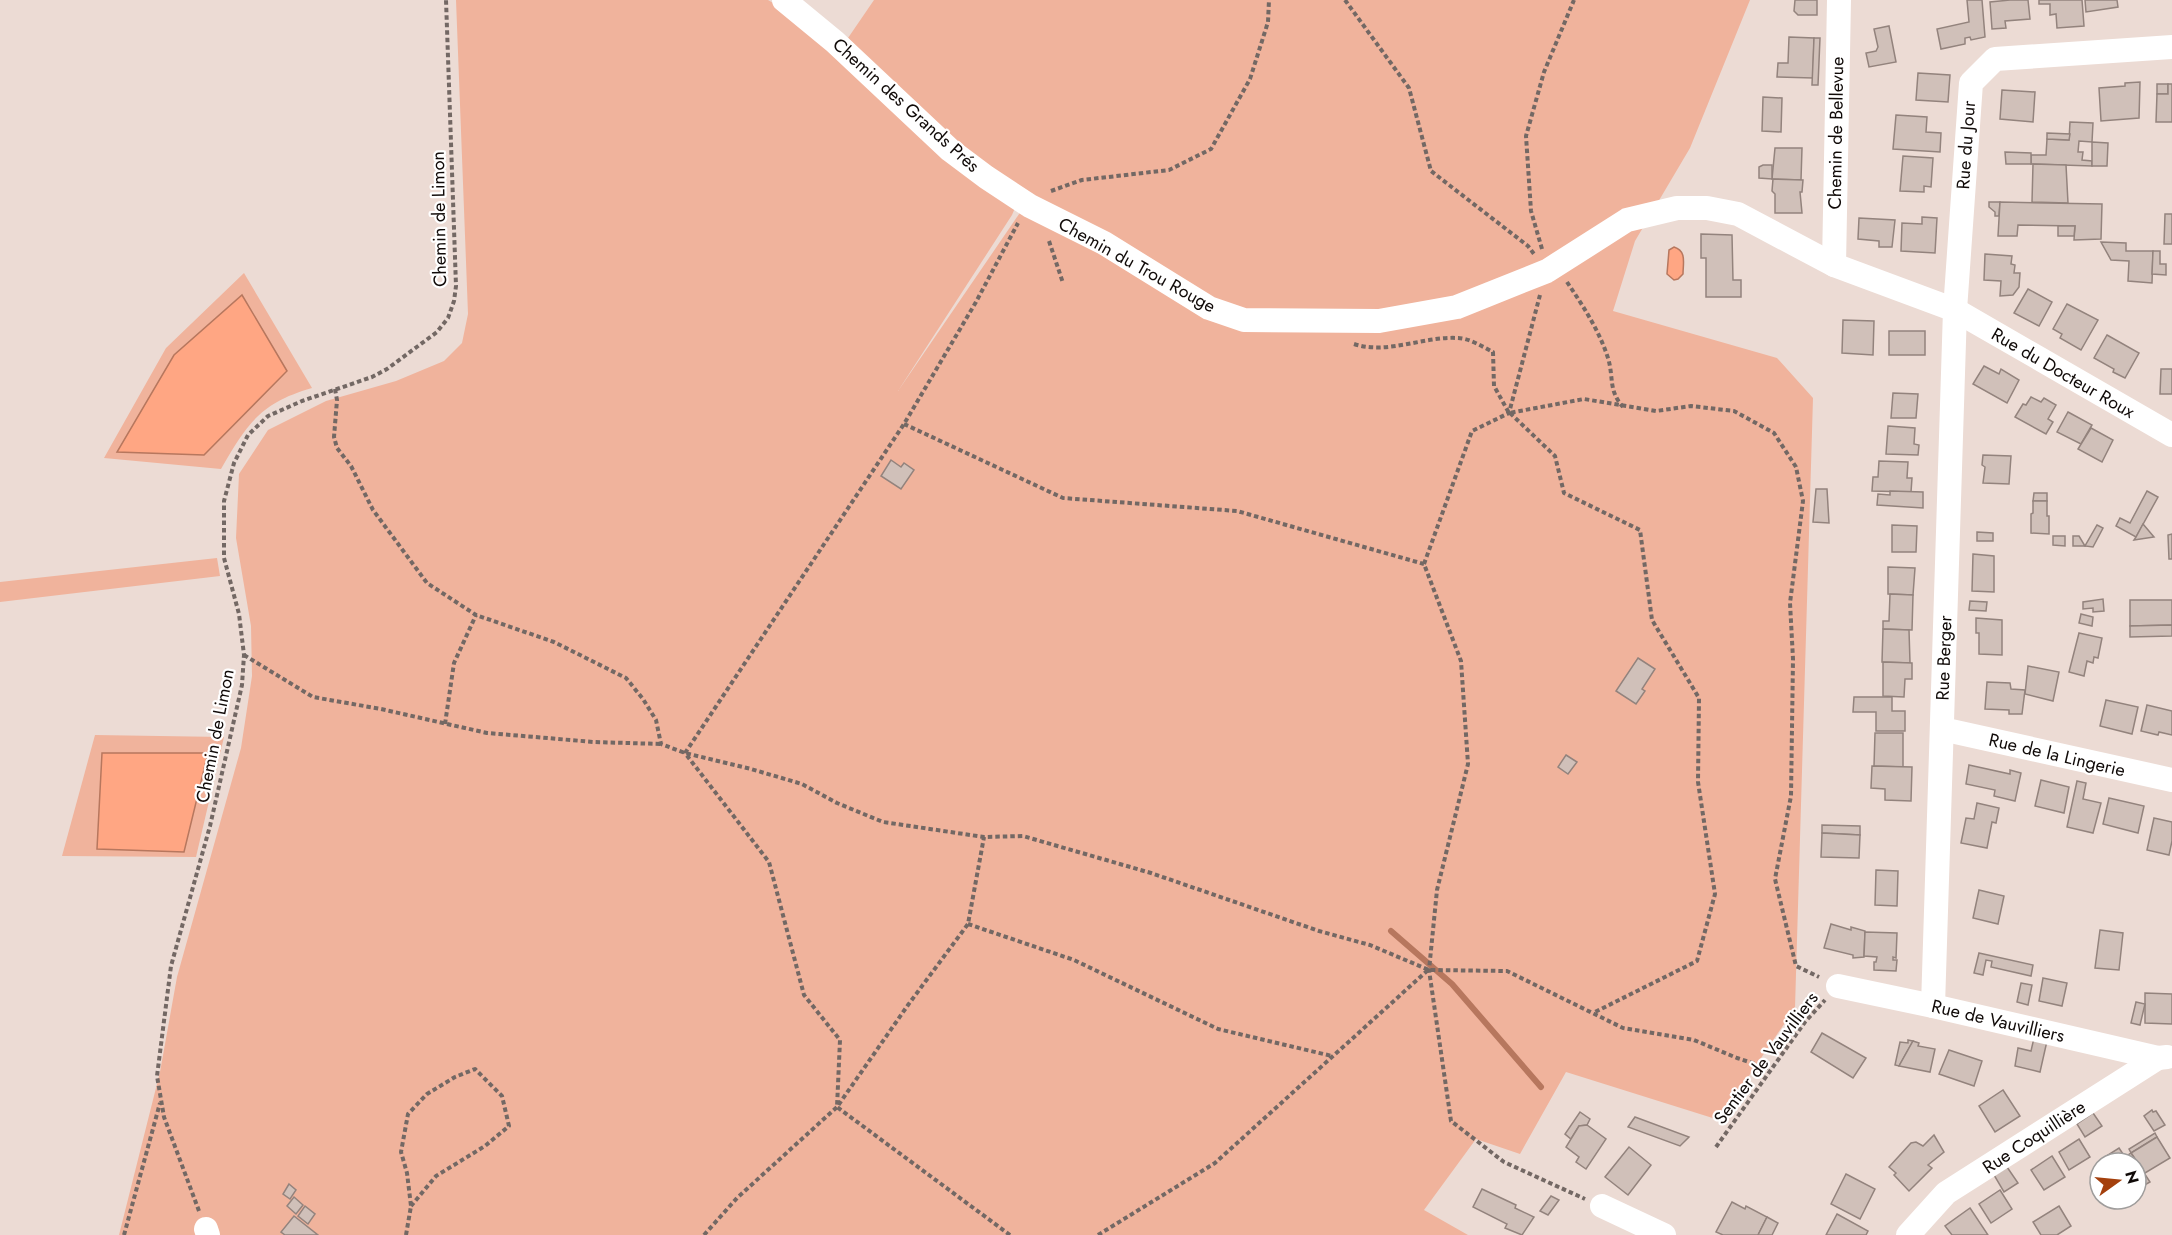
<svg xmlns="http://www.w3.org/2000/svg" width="2172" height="1235" font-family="Jost,sans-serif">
  <rect width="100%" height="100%" fill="#ecdbd4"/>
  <g fill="#f0b39c">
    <path d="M 456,0 L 768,0 L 804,21 L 1017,203 L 1012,215 L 898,391 L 1028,201 L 955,145 L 848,38 L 874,0 L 1750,0 L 1690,148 L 1635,241 L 1613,311 L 1777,358 L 1813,398 L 1795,1008 L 1719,1120 L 1566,1072 L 1520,1154 L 1476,1139 L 1424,1210 L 1468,1235 L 119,1235 L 160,1072 L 177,977 L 241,748 L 252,676 L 251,626 L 236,538 L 239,474 L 268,430 L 326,401 L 396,381 L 444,361 L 462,343 L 468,314 Z"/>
    <path d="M 244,273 L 312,388 C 260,403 247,424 221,469 L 104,458 L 166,348 Z"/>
    <path d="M 217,558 L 220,576 L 0,602 L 0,582 Z"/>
    <path d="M 95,735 L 224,737 L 196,857 L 62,856 Z"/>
  </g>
  <g fill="#ffa683" stroke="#b7775e" stroke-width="1.5">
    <path d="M 1674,247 C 1687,251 1683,263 1683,274 L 1678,279 L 1674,280 L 1667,274 L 1669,250 Z"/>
    <path d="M 242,295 L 287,371 L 204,455 L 117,452 L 174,355 Z"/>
    <path d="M 102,753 L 208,753 L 184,852 L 97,849 Z"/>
  </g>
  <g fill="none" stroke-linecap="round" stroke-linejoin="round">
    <path stroke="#b7775e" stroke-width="6" d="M 1391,931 L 1452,984 L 1541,1087"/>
  </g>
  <g fill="#d0c0b9" stroke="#93837d" stroke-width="1.5">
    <path d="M 1795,0 L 1817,0 L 1817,15 L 1798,15 L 1794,11 Z"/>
    <path d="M 1967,0 L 1982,0 L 1985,37 L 1971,40 L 1970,37 L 1965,38 L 1965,44 L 1941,49 L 1937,29 L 1969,22 Z"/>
    <path d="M 2010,0 L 2028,0 L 2030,19 L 2005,21 L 2006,28 L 1992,29 L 1990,2 Z"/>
    <path d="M 2039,0 L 2082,0 L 2084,26 L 2057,28 L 2056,14 L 2050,15 L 2050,4 L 2039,4 Z"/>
    <path d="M 2085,0 L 2117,0 L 2118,7 L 2086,12 Z"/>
    <path d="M 1889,26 L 1896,62 L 1869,67 L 1866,53 L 1876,51 L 1878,47 L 1874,29 Z"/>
    <path d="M 1789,37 L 1814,38 L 1813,78 L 1777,77 L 1778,63 L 1788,63 Z"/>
    <path d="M 1814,38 L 1820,38 L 1818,85 L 1812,85 Z"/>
    <path d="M 1918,73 L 1950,75 L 1948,102 L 1916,100 Z"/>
    <path d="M 2140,82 L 2139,118 L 2101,121 L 2099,88 L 2125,86 L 2125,83 Z"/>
    <rect x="2157" y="84" width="11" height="10"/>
    <path d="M 2168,84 L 2172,84 L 2172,122 L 2156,122 L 2157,94 L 2168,94 Z"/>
    <path d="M 2002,90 L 2035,92 L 2033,122 L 2000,119 Z"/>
    <path d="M 1763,97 L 1782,98 L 1781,132 L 1762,131 Z"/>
    <path d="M 1896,115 L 1927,117 L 1926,132 L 1941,133 L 1940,152 L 1893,149 Z"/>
    <path d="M 2070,122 L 2093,123 L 2092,142 L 2079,141 L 2078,152 L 2083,152 L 2082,160 L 2092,161 L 2092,166 L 2031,164 L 2031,155 L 2046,155 L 2047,139 L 2069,140 Z"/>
    <path d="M 2047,133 L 2070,134 L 2069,140 L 2047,139 Z"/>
    <path d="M 2092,142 L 2108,143 L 2107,166 L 2092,166 Z"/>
    <path d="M 1775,148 L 1802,148 L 1801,180 L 1772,179 Z"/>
    <path d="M 2005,152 L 2031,153 L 2031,164 L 2006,164 Z"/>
    <path d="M 1903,156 L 1933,158 L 1931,187 L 1924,186 L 1924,192 L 1900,191 Z"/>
    <path d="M 2033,164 L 2066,165 L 2068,203 L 2032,202 Z"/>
    <path d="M 1763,165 L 1772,165 L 1772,179 L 1759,178 L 1759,167 Z"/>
    <path d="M 1773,179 L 1803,180 L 1802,192 L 1800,192 L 1802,213 L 1775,213 L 1775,194 L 1772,191 Z"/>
    <path d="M 1989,202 L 2000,202 L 1999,216 L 1995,216 L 1995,212 L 1989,207 Z"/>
    <path d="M 2000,202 L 2102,204 L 2101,239 L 2074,240 L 2075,226 L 2018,225 L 2017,236 L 1998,236 Z"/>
    <path d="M 2165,214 L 2172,214 L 2172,244 L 2164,244 Z"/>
    <path d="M 1922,217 L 1937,218 L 1935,253 L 1901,251 L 1902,223 L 1922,224 Z"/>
    <path d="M 1859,218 L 1895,220 L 1892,247 L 1879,247 L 1879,241 L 1858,239 Z"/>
    <path d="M 2058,226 L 2075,226 L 2074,236 L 2058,236 Z"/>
    <path d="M 1701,234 L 1732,235 L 1733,280 L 1741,280 L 1741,297 L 1706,297 L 1706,258 L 1701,258 Z"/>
    <path d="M 2101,242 L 2126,243 L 2126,251 L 2153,251 L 2152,283 L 2128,281 L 2129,261 L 2111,260 Z"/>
    <path d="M 2153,251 L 2160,251 L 2160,264 L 2166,264 L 2166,275 L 2152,274 Z"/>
    <path d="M 1985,254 L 2012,256 L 2011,264 L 2015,265 L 2014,273 L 2020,273 L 2019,287 L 2013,295 L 2000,296 L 2001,281 L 1984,280 Z"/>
    <path d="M 2028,289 L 2052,302 L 2039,326 L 2014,313 Z"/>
    <path d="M 2067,304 L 2098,320 L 2081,350 L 2060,338 L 2062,334 L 2053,329 Z"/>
    <path d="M 1843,320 L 1874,321 L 1873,355 L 1842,353 Z"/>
    <rect x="1889" y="331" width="36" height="24"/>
    <path d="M 2107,335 L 2139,353 L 2125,378 L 2113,372 L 2114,369 L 2094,358 Z"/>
    <path d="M 1984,366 L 1999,374 L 2001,369 L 2019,380 L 2007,403 L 1973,384 Z"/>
    <path d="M 2161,369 L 2172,369 L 2172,394 L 2160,394 Z"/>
    <path d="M 1893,393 L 1918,394 L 1916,418 L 1891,418 Z"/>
    <path d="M 2031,397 L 2041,402 L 2044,398 L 2056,405 L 2048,419 L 2053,422 L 2046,434 L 2015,417 L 2023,404 L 2026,405 Z"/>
    <path d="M 2068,412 L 2092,425 L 2081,444 L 2057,432 Z"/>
    <path d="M 1888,426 L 1915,428 L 1914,444 L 1919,445 L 1918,455 L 1886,454 Z"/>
    <path d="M 2091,428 L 2113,440 L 2102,462 L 2078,449 Z"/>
    <path d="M 1983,455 L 2011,456 L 2009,484 L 1983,483 L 1985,467 L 1982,465 Z"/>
    <path d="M 891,460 L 901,467 L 904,463 L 914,470 L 901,489 L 881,476 Z"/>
    <path d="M 1879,461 L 1908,462 L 1907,478 L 1912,478 L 1911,492 L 1872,491 L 1873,477 L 1878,477 Z"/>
    <path d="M 1816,489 L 1827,489 L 1829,523 L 1813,522 Z"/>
    <path d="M 1890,491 L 1923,492 L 1923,508 L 1877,505 L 1878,494 L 1890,495 Z"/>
    <path d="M 2147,491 L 2158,497 L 2136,537 L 2116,526 L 2120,518 L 2130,523 Z"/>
    <path d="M 2034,493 L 2047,493 L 2047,501 L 2033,501 Z"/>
    <path d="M 2033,501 L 2047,501 L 2047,516 L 2049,516 L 2049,534 L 2031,533 L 2031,514 L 2033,513 Z"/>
    <path d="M 2143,524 L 2154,537 L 2134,540 L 2136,537 Z"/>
    <path d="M 1892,525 L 1917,526 L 1916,552 L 1892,552 Z"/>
    <path d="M 2097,525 L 2103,528 L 2093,547 L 2085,546 Z"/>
    <path d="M 1977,532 L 1993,533 L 1993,541 L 1977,541 Z"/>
    <path d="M 2172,534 L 2172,559 L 2169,559 L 2168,535 Z"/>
    <path d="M 2053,536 L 2065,536 L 2065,546 L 2053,545 Z"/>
    <path d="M 2073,536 L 2079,536 L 2085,546 L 2073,546 Z"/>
    <path d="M 1973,554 L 1994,556 L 1994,592 L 1972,591 Z"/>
    <path d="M 1888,567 L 1915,568 L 1913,595 L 1888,594 Z"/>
    <path d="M 1890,594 L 1913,595 L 1912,630 L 1883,629 L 1883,621 L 1889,621 Z"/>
    <path d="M 2103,599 L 2104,611 L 2093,612 L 2093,608 L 2083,609 L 2083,602 Z"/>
    <path d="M 2130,600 L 2172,600 L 2172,625 L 2130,626 Z"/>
    <path d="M 1970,601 L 1987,602 L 1986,611 L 1969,610 Z"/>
    <path d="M 2081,614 L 2093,617 L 2092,626 L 2079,623 Z"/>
    <path d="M 1976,618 L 2002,620 L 2002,655 L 1979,654 L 1979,633 L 1976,633 Z"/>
    <path d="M 2172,625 L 2172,636 L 2130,637 L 2130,626 Z"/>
    <path d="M 1883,629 L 1909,630 L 1910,663 L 1882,662 Z"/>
    <path d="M 2079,633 L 2102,638 L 2098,658 L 2094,657 L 2093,663 L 2087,661 L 2084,676 L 2069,672 Z"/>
    <path d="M 1638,658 L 1655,669 L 1642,689 L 1645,691 L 1636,704 L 1616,691 Z"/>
    <path d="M 1883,662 L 1912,663 L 1912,679 L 1905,679 L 1904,697 L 1883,696 Z"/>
    <path d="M 2028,666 L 2059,672 L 2053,701 L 2025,694 Z"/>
    <path d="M 1987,682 L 2010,683 L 2011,689 L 2025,690 L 2022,714 L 2009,714 L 2009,710 L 1985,709 Z"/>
    <path d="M 1854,697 L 1892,697 L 1892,711 L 1905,711 L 1905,731 L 1876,731 L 1876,712 L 1853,712 Z"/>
    <path d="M 2106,700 L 2138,707 L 2132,734 L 2100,726 Z"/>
    <path d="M 2147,705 L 2172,711 L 2172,735 L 2159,732 L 2158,735 L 2141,731 Z"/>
    <path d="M 1875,733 L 1903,733 L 1903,767 L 1874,766 Z"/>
    <path d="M 1566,755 L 1577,762 L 1568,774 L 1558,767 Z"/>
    <path d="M 1969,765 L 2010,774 L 2010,770 L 2021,773 L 2015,801 L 1994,796 L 1995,790 L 1966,784 Z"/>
    <path d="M 1872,766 L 1912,767 L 1911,801 L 1885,800 L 1885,789 L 1871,788 Z"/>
    <path d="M 2041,780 L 2069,787 L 2064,813 L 2035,806 Z"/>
    <path d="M 2077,781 L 2086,783 L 2083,799 L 2101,803 L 2093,833 L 2067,827 Z"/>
    <path d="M 2109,798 L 2144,806 L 2138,833 L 2103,824 Z"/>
    <path d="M 1977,803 L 1999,808 L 1996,823 L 1992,822 L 1987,848 L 1961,843 L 1966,818 L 1974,819 Z"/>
    <path d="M 2154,818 L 2172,822 L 2172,841 L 2169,855 L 2147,850 Z"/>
    <path d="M 1822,825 L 1860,826 L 1860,835 L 1822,833 Z"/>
    <path d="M 1822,833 L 1860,835 L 1859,858 L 1821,857 Z"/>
    <path d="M 1876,870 L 1898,871 L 1897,906 L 1875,905 Z"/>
    <path d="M 1979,890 L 2004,896 L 1998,924 L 1973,918 Z"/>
    <path d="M 1831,924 L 1851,930 L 1851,927 L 1865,931 L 1864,957 L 1853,958 L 1853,955 L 1824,948 Z"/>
    <path d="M 2100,930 L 2123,933 L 2119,970 L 2095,968 Z"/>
    <path d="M 1865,932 L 1897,933 L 1896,958 L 1893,957 L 1893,960 L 1897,960 L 1896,971 L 1874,970 L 1874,962 L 1876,962 L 1877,957 L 1864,956 Z"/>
    <path d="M 1979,953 L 2033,965 L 2031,976 L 1991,967 L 1992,961 L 1986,960 L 1983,975 L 1974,973 Z"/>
    <path d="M 2043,978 L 2067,983 L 2062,1006 L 2039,1001 Z"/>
    <path d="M 2021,983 L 2032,985 L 2028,1005 L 2017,1002 Z"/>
    <path d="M 2145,993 L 2172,994 L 2172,1024 L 2145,1023 Z"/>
    <path d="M 2136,1002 L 2145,1004 L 2140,1025 L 2131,1023 Z"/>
    <path d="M 1822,1033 L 1866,1058 L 1853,1078 L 1811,1052 Z"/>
    <path d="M 2034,1038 L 2047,1041 L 2040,1072 L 2015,1066 L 2018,1048 L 2031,1051 Z"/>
    <path d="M 1908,1040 L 1913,1041 L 1899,1066 L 1895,1065 L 1900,1042 L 1908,1043 Z"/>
    <path d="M 1913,1041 L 1919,1043 L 1918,1046 L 1935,1049 L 1930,1072 L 1899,1066 Z"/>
    <path d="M 1949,1050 L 1982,1061 L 1974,1086 L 1939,1074 Z"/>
    <path d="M 2003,1090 L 2020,1116 L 1995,1132 L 1979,1106 Z"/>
    <path d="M 2152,1110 L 2153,1112 L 2156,1111 L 2165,1125 L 2154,1131 L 2144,1116 Z"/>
    <path d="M 1580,1112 L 1590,1119 L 1587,1125 L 1579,1126 L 1571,1139 L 1565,1134 Z"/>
    <path d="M 2093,1113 L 2102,1126 L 2085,1137 L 2077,1124 Z"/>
    <path d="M 1635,1117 L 1689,1137 L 1680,1146 L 1628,1127 Z"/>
    <path d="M 1587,1125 L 1606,1139 L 1586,1169 L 1576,1162 L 1579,1157 L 1566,1147 L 1579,1126 Z"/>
    <path d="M 2155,1133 L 2157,1137 L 2131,1153 L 2129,1149 Z"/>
    <path d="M 1934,1135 L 1944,1152 L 1928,1165 L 1932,1168 L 1909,1191 L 1894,1175 L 1896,1173 L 1889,1167 L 1911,1143 L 1916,1142 L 1923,1146 Z"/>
    <path d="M 2157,1137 L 2170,1158 L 2145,1173 L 2131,1153 Z"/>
    <path d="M 2079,1139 L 2090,1157 L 2069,1170 L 2059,1152 Z"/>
    <path d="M 1629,1147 L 1651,1165 L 1628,1195 L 1605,1177 Z"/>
    <path d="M 2119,1148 L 2125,1157 L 2113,1163 L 2108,1155 Z"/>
    <path d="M 2131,1153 L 2150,1182 L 2141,1187 L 2136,1182 L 2136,1163 L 2116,1163 Z"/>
    <path d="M 2052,1156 L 2065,1177 L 2044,1190 L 2031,1170 Z"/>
    <path d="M 2007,1167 L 2018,1183 L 2004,1192 L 1994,1175 Z"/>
    <path d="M 1846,1174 L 1875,1189 L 1860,1219 L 1831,1204 Z"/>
    <path d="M 289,1184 L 296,1190 L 290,1199 L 283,1194 Z"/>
    <path d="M 1482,1189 L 1516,1205 L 1515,1208 L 1534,1217 L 1522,1235 L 1505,1228 L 1507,1224 L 1473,1207 Z"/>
    <path d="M 2000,1190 L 2012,1209 L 1991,1223 L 1979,1204 Z"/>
    <path d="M 1551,1196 L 1559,1200 L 1548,1215 L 1540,1211 Z"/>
    <path d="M 294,1197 L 303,1205 L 296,1214 L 287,1206 Z"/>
    <path d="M 1732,1202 L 1745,1209 L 1746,1206 L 1767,1217 L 1758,1235 L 1723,1235 L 1716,1232 Z"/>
    <path d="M 305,1206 L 315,1214 L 308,1224 L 298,1216 Z"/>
    <path d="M 2059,1206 L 2071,1226 L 2057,1235 L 2041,1235 L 2033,1222 Z"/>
    <path d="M 1970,1208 L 1988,1235 L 1952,1235 L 1945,1226 Z"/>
    <path d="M 1837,1214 L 1868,1231 L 1866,1235 L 1826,1235 Z"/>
    <path d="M 294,1216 L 318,1235 L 285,1235 L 281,1232 Z"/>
    <path d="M 1767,1217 L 1778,1223 L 1772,1235 L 1758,1235 Z"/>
  </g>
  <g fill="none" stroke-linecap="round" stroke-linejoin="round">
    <g stroke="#736864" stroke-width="4" stroke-dasharray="4.5 3" stroke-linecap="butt">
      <path d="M 1345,0 L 1409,88 L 1431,171 L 1528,246 L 1534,254"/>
      <path d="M 1051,191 L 1082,180 L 1169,170 L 1211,149 L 1250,79 L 1268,22 L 1269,0"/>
      <path d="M 1049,241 L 1063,283"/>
      <path d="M 1542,249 L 1531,211 L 1526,136 L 1544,72 L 1574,0"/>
      <path d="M 1567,282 C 1583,306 1599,330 1608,358 C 1614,378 1608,390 1623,407"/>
      <path d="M 1540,295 L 1509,413 L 1472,431 L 1424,564 L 1461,661 L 1468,764 L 1437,890 L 1429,970 L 1451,1121 L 1504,1162 L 1585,1199"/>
      <path d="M 1354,344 C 1388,355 1423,336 1458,338 C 1469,338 1483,347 1493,352 L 1494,386 L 1509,413 L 1584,399 L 1656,411 L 1691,406 L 1734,411 L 1774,433 L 1796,467 L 1803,501 L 1790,603 L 1793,659 L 1791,796 L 1775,879 L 1796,966 L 1819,977"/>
      <path d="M 335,389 L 337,400 L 334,437 L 337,448 L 351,466 L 373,510 L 427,583 L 476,615 L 554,642 L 626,678 L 643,699 L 656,720 L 661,744 L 685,753 L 751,769 L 802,784 L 837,803 L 883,822 L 984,837 L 1023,836 L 1151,873 L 1319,931 L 1370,945 L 1429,970 L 1507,971 L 1623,1028 L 1694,1040 L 1737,1058 L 1771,1069"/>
      <path d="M 1510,413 L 1555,456 L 1564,493 L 1640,530 L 1652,620 L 1699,698 L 1698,782 L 1715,894 L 1697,961 L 1593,1013"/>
      <path d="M 904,424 L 1063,498 L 1237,511 L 1424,564"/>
      <path d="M 244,655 L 313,697 L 381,709 L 487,733 L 594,742 L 661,744"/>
      <path d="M 445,724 L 454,663 L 476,615"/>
      <path d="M 968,924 L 1074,960 L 1218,1029 L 1332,1056"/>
      <path d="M 1716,1147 L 1805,1022 L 1825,1000"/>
      <path d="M 199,1211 L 164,1117 L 157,1076 L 171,966 L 210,826 L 242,685 L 244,655 L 239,614 L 224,558 L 224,501 L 234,463 L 248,435 L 268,416 L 302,401 L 372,377 L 387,369 L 437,332 L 448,318 L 454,301 L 456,286 L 446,0"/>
      <path d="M 124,1235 L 160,1103"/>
      <path d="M 406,1235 L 411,1206 L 407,1173 L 401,1152 L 408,1114 L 427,1094 L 455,1077 L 475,1069 L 502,1096 L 509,1126 L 485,1146 L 436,1176 L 411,1206"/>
      <path d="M 704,1235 L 737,1198 L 837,1107 L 908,1005 L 968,924 L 984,837"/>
      <path d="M 1010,1235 L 837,1107 L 840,1040 L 804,995 L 769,862 L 685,753 L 904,424 L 976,302 L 1018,223"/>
      <path d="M 1098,1235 L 1215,1163 L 1428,970"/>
    </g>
    <g stroke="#fff" stroke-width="24">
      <path d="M 784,0 L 835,42 L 950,150 L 986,177 L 1030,206 L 1104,243 L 1209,308 L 1244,320 L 1379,321 L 1457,307 L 1547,271 L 1627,220 L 1677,208 L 1707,208 L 1738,214 L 1834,265 L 1955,310 L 2172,435"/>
      <path d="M 1834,265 L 1839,0"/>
      <path d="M 1942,729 L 2172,780"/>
      <path d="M 1838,986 L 1933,1006 L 2158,1058"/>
      <path d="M 1933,1006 L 1955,310 L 1971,83 L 1995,59 L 2172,47"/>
      <path d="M 1602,1206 L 1664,1235"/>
      <path d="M 206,1229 L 208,1235"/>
      <path d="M 1908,1235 L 1946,1193 L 2158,1058 L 2167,1057"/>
    </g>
  </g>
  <g text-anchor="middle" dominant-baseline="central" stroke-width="4.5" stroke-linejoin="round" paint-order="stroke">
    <g font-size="18" fill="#100a08" stroke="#fff">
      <text transform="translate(906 105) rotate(42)">Chemin des Grands Prés</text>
      <text transform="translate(1836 133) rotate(-89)">Chemin de Bellevue</text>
      <text transform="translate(1966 145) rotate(-86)">Rue du Jour</text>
      <text transform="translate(439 219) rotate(-91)">Chemin de Limon</text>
      <text transform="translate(1137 265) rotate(29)">Chemin du Trou Rouge</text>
      <text transform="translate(2063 373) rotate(30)">Rue du Docteur Roux</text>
      <text transform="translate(1944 658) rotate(-88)">Rue Berger</text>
      <text transform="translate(215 736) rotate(-79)">Chemin de Limon</text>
      <text transform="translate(2057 755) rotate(13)">Rue de la Lingerie</text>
      <text transform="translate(1998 1021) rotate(13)">Rue de Vauvilliers</text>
      <text transform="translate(1766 1058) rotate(-53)">Sentier de Vauvilliers</text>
      <text transform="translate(2034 1137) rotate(-33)">Rue Coquillière</text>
    </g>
  </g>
  <g transform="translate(2118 1181) rotate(75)"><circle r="28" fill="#ffffff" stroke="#9f9d9c" stroke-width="1.5"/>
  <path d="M0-4.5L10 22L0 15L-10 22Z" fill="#a4400d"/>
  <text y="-9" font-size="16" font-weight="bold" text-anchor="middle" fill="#100a08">N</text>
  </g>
</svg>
